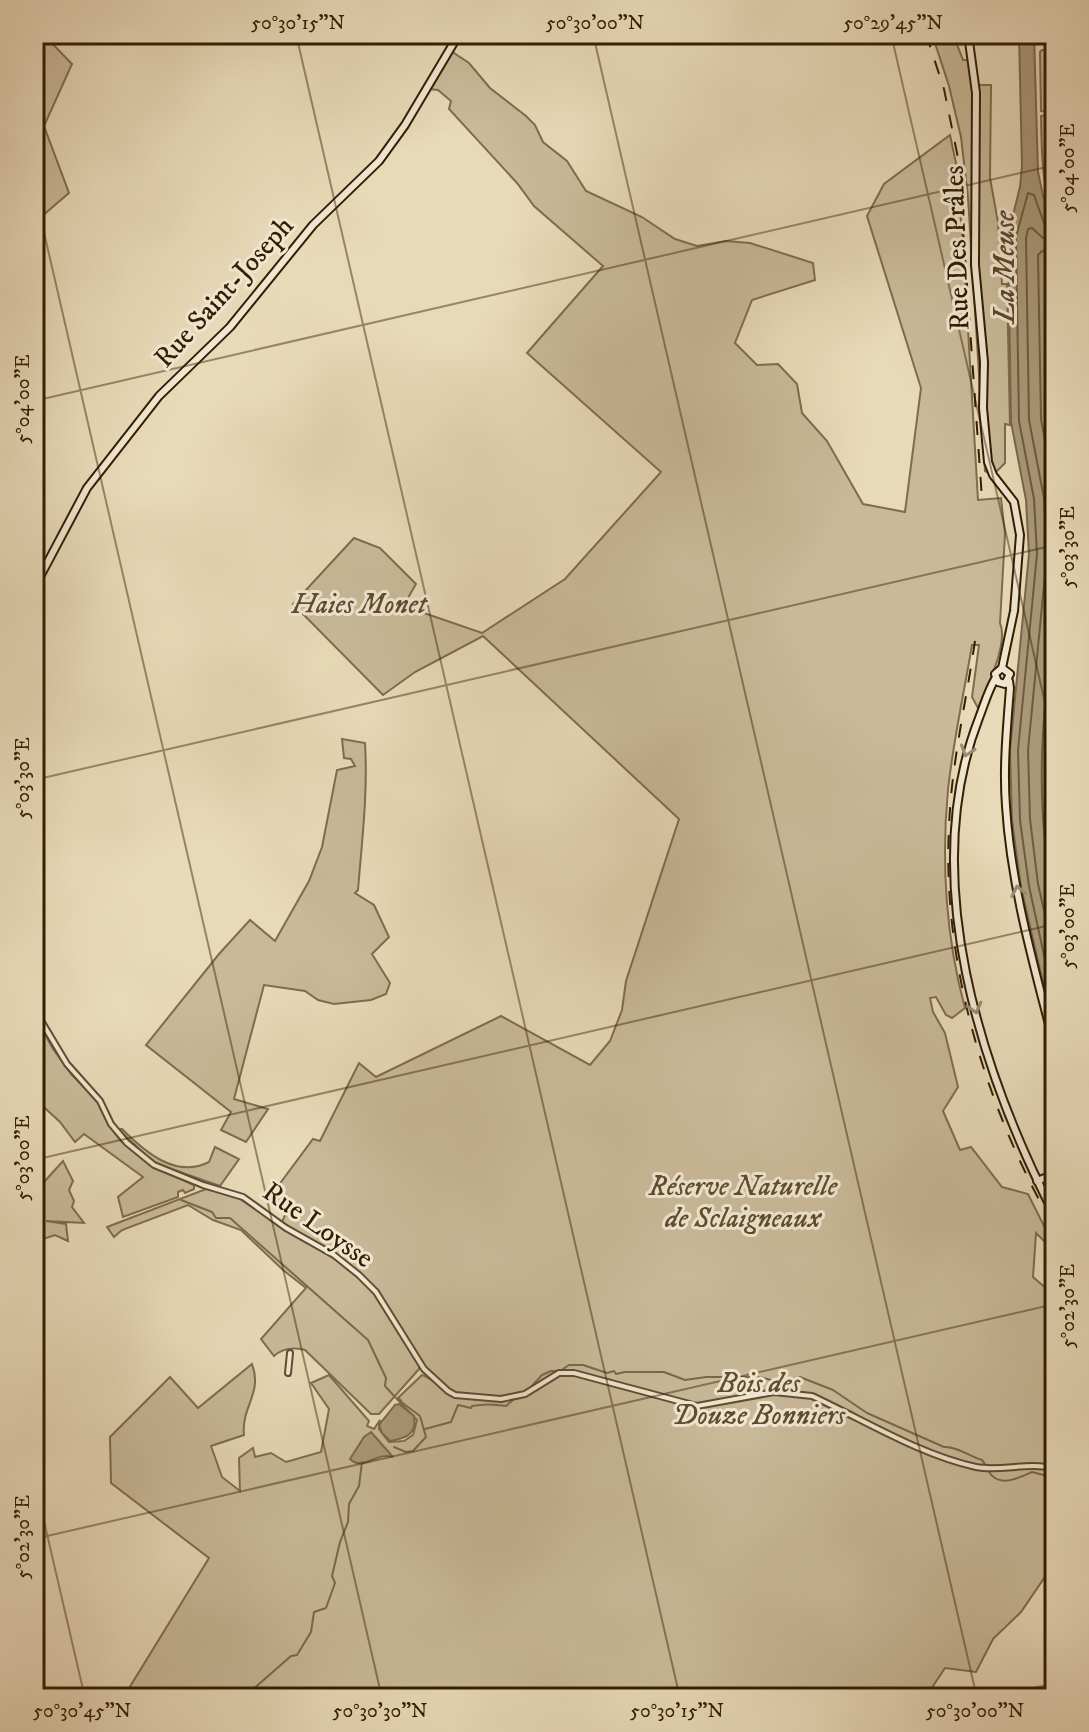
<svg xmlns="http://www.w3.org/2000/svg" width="1089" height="1732" font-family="'IM FELL DW Pica',serif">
  <rect width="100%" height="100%" fill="#e8d9b8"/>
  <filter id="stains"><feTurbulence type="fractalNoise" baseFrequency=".0025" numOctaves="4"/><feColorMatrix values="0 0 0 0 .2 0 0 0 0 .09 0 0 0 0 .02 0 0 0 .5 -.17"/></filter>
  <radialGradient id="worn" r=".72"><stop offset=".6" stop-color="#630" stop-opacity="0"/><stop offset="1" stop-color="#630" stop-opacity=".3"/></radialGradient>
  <g fill="#c9b999" stroke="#7e6c4d" stroke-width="2">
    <path d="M 34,34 L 43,34 L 72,64 L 44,126 L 69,193 L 34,223 Z"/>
    <path d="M 932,34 L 959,34 L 954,37 L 963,60 L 970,60 L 975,85 L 991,85 L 990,178 L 998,222 L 1002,284 L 1007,284 L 1010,425 L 1005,424 L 1005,463 L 993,475 L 985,471 L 968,197 L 961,137 L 949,86 Z"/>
    <path d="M 1042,50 L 1055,50 L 1055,112 L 1041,111 L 1040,52 Z"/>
    <path d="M 451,51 L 469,63 L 490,88 L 526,116 L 535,125 L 543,142 L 567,161 L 586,191 L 642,217 L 675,239 L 697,246 L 726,241 L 750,243 L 813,263 L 815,280 L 752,300 L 735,343 L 757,365 L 778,364 L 797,384 L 802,413 L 827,441 L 863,504 L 905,512 L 921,388 L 867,216 L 884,184 L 950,135 L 957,168 L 963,244 L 978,500 L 1001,498 L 1005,534 L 1000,623 C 1009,644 986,688 978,708 L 972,697 L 979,645 L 972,645 C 964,693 953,742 948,790 C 941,862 946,939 965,1008 L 952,1018 L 946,1015 L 936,997 L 930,998 L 933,1012 L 945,1033 L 958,1087 L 943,1111 L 960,1150 L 971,1147 L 1002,1187 L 1028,1194 L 1053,1244 L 1052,1249 L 1036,1233 L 1033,1277 L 1055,1296 L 1055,1562 L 1021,1612 L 993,1639 L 976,1672 L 945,1668 L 925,1698 L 123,1698 L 209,1558 L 111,1483 L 110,1437 L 170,1377 L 198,1408 L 252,1364 C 263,1394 241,1406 244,1435 L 211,1446 L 222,1477 L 240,1491 L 239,1458 L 253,1448 L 255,1457 L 271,1453 L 286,1462 L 321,1452 L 329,1409 L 311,1383 L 329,1375 L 369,1421 L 367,1426 L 374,1429 L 380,1420 L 379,1429 L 389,1442 L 404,1441 L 413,1435 L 417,1420 L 397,1399 L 402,1401 L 398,1398 L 422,1375 C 436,1380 444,1393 459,1397 L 424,1369 L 376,1292 L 334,1255 L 282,1222 L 288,1208 L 267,1201 L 313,1139 L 320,1141 L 359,1063 L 376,1077 L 501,1016 L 590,1065 L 610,1041 L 622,1010 L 626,981 L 679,819 L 483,636 L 415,672 L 383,695 L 293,604 L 354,538 L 380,548 L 416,584 L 405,603 L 424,613 L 482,633 L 565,579 L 661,472 L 527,353 L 603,266 L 534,206 L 517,183 L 449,109 L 451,101 L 438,90 L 428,89 Z"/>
    <path d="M 1055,114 L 1055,221 C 1041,179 1042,158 1041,116 Z"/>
    <path d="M 342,739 L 365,743 C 368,792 362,840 358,890 L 355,893 L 374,905 L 389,937 L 372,954 L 390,983 L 386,994 L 371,1000 L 334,1004 L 318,1000 L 305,991 L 264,985 L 234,1099 L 268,1109 L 246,1142 L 221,1130 L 231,1112 L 146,1045 L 219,954 L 250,920 L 275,941 L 309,881 L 322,847 L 337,770 L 355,766 L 351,759 L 344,758 Z"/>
    <path d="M 34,1014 L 53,1049 L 72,1075 L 99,1102 L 110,1127 L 121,1141 L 152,1166 L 194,1185 L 194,1189 L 185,1193 L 183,1190 L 178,1192 L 178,1197 L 123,1217 L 118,1197 L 143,1177 L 84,1134 L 75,1142 L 60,1122 L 34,1098 Z"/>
    <path d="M 118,1129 L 122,1129 C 145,1152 176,1179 209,1162 L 215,1147 L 239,1159 L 220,1186 L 154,1163 Z"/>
    <path d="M 63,1161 L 73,1181 L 69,1190 L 74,1201 L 72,1207 L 84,1223 L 46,1221 L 66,1224 L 68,1241 L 55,1235 L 34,1242 L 34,1193 Z"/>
    <path d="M 206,1189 L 236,1196 L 285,1229 L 335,1257 L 364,1282 L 378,1299 L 419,1364 L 419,1369 L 379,1414 L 371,1414 L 305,1350 C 293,1347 283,1348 274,1356 L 261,1339 L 306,1288 L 283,1270 L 241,1230 L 213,1220 L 188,1205 L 122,1230 L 114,1237 L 107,1227 Z"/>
  </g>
  <g fill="#aa997a" stroke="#7a684a" stroke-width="2">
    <path d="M 1019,34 L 1034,34 L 1038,172 L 1043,196 L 1055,232 L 1055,350 L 1050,401 L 1055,368 L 1055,1035 L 1021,887 L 1012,820 L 1010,750 L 1029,554 L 1026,500 L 1011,422 L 1008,235 L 1020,187 L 1022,166 Z"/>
    <path d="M 399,1404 L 414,1416 C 417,1435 406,1438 390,1441 L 382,1433 L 379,1425 L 395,1405 Z"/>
    <path d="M 371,1432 L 393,1457 C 377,1451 363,1472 350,1459 L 364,1437 Z"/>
  </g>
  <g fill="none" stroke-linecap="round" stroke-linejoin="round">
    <g stroke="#6e5c3e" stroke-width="2">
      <path d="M 1055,230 L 1045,226 L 1034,195 L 1028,193 L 1016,237 L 1019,421 L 1034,499 L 1037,554 L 1018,750 L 1020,820 L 1029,886 L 1055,1006"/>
      <path d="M 1055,240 L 1043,238 L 1032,228 L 1028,229 L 1026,238 L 1029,420 L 1044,498 L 1047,554 L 1028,750 L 1030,819 L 1038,884 L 1055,959"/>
      <path d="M 1055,252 L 1042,251 L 1038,255 L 1041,419 L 1055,493"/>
      <path d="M 1055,593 C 1045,701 1031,796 1055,904"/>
    </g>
    <g stroke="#7a684a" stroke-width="2">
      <path d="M 181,1200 L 212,1212 L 216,1218 L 230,1218 L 368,1340 L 386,1378 L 385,1386 L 395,1397"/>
      <path d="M 529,1389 L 542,1375 L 551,1371 L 560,1371 L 569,1365 L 583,1365 L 607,1373 L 614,1371 L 616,1374 L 625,1372 L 664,1372 L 685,1380 L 706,1377 L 760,1377 L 778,1382 L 800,1377 L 833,1390 L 867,1413 L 944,1447 C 956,1446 969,1456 982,1460 C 985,1463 986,1468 989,1472 C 999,1488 1019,1478 1032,1472 L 1055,1478"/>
      <path d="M 425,1429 L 451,1422 L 458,1405 L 471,1408 L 472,1406 C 483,1404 495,1404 506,1406 L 513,1400"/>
      <path d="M 394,1447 L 406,1452 L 413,1451 L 426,1437 L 420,1416 L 396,1398"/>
      <path d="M 243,1698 L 291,1656 L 297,1655 L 311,1632 L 314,1612 L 326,1608 L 335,1583 L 332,1576 L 340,1542 L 348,1522 L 349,1504 L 359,1486 L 362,1462"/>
    </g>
    <g stroke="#604d2f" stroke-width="8">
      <g id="street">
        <path d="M 34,1009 L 67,1064 L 100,1101 L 111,1124 L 127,1143 L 154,1165 L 203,1185 L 243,1197 L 286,1228 L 334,1255 L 359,1275 L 376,1292 L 424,1369 L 448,1391 L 455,1395 L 501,1399 L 525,1394 L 559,1373 L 574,1373 L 697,1406 L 774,1392 L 812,1396 C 864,1420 920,1455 976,1467 C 1002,1472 1029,1461 1055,1469"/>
        <path d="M 288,1373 L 290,1353"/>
      </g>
    </g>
    <g stroke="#321e01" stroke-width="10">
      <g id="secondary">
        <path d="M 968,34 L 976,93 L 975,265 L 984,362 L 983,408 L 988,462 L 993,475 L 1014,502 L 1020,535 L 1014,611 L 1002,668 L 995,674 L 998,682 L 1005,684 L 1010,674 L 1002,668"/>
        <path d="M 34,588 L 87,488 L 159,396 L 230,327 L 313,225 L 379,161 L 405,125 L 459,34"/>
        <path d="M 995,679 C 988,691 984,705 979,718 C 917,877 981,1072 1055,1216"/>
        <path d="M 1009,681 L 1010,688 C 1007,728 1003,767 1006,806 C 1011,888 1035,969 1055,1048"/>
        <path d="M 1037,1181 L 1055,1174"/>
      </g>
    </g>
    <use href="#street" stroke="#f0e6d1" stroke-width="4"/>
    <use href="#secondary" stroke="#f0e6d1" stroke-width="6"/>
    <g stroke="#321e01" stroke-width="2" stroke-dasharray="14 14" stroke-linecap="butt">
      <path d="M 926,34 L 944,89 L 958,158 L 982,499"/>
      <path d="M 975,641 C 966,703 951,765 949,828 C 942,966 987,1110 1055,1229"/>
    </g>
  </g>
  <defs><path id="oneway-chevron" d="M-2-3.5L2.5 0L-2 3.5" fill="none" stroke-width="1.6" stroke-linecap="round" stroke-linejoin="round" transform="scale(2)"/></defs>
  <g stroke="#9a8c73">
    <use href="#oneway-chevron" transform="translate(967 751) rotate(108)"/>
    <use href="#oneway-chevron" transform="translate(1018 891) rotate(-102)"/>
    <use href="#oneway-chevron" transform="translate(975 1008) rotate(75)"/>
  </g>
  <path fill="none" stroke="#321e01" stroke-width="2" stroke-opacity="0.45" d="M 296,34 L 680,1698M 593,34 L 977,1698M 891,34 L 1055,746M 34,189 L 382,1698M 34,401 L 1055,165M 34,780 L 1055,545M 34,1160 L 1055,924M 34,1478 L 85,1698M 34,1539 L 1055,1304M 990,1698 L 1055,1683"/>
  <g text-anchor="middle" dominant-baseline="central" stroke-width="6" stroke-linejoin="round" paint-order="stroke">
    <g font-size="28" fill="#321e01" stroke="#f0e6d1">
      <text transform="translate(957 248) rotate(-92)">Rue Des Prâles</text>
      <text transform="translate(224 292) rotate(-48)">Rue Saint-Joseph</text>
      <text transform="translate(318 1225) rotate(35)">Rue Loysse</text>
    </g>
    <g font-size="28" font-style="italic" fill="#5f4c2f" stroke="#f0e6d1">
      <text x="359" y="604">Haies Monet</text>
      <text x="743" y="1186">Réserve Naturelle<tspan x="743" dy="32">de Sclaigneaux</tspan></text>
      <text x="759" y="1383">Bois des<tspan x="759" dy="32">Douze Bonniers</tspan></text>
    </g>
    <g font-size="30" font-style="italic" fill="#5c492b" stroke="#f0e6d1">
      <text transform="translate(1005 267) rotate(-90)">La Meuse</text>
    </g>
  </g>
  <rect width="1089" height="1732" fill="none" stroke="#e8d9b8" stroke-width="88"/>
  <rect x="44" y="44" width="1001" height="1644" fill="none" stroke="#321e01" stroke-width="3"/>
  <g font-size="20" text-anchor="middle" fill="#321e01">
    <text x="298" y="29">50°30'15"N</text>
    <text x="595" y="29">50°30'00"N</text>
    <text x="893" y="29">50°29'45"N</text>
    <text transform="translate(1067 168) rotate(-90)" y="7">5°04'00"E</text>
    <text transform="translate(22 399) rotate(-90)" y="7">5°04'00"E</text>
    <text transform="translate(1067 547) rotate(-90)" y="7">5°03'30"E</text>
    <text transform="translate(22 778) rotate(-90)" y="7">5°03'30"E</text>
    <text transform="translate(1067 926) rotate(-90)" y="7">5°03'00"E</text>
    <text transform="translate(22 1158) rotate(-90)" y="7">5°03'00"E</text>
    <text transform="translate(1067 1306) rotate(-90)" y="7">5°02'30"E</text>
    <text transform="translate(22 1537) rotate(-90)" y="7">5°02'30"E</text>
    <text x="82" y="1717">50°30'45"N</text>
    <text x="380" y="1717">50°30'30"N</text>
    <text x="677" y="1717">50°30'15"N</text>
    <text x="975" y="1717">50°30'00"N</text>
  </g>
  <rect width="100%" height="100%" filter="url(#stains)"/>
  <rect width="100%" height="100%" fill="url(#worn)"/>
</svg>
